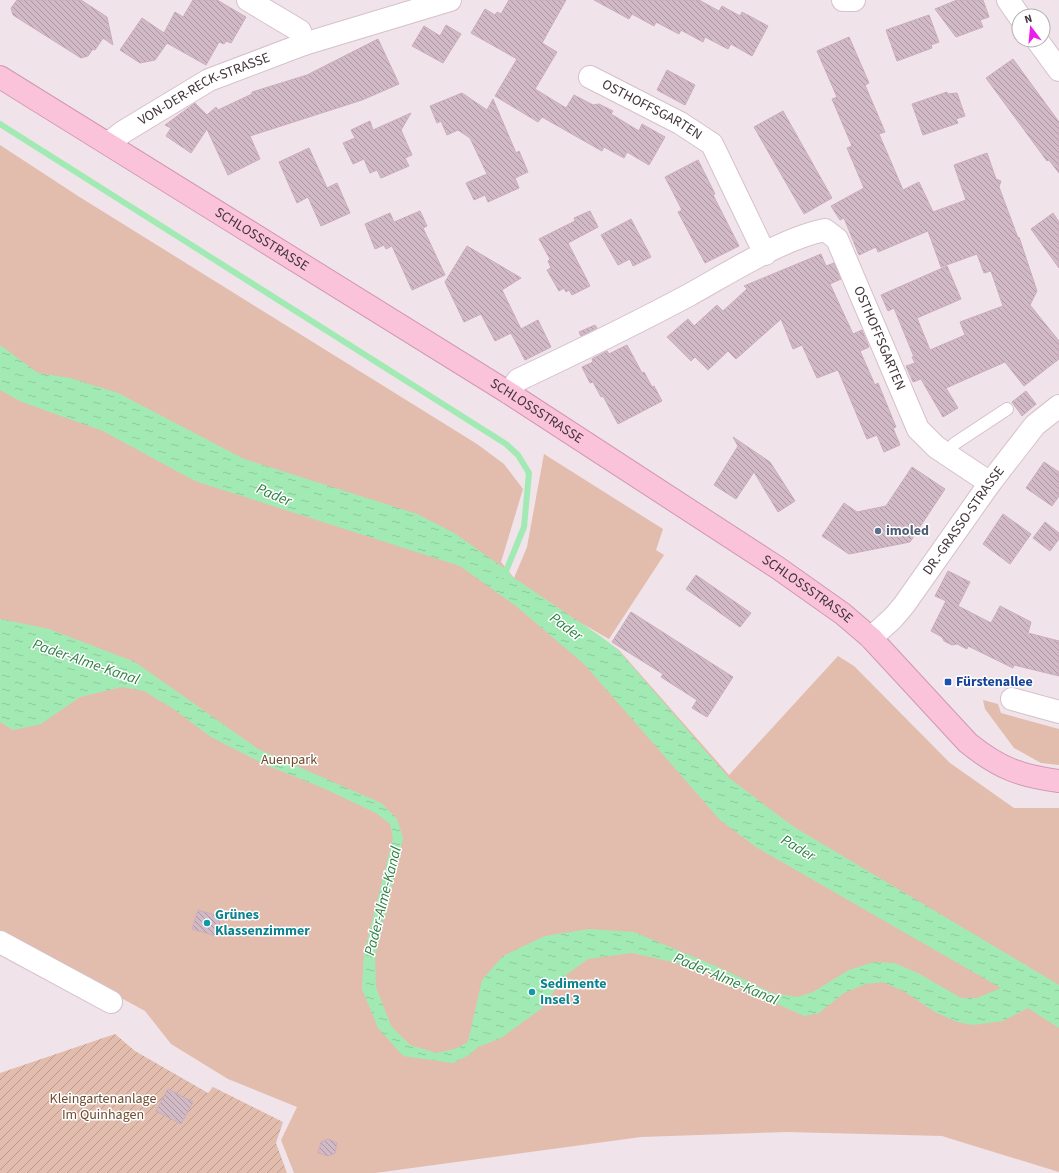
<svg xmlns="http://www.w3.org/2000/svg" width="1059" height="1173" font-family="'Source Sans 3',sans-serif">
  <defs>
    <pattern id="garden-furrows" width="10" height="10" patternUnits="userSpaceOnUse"><rect width="10" height="10" fill="#e2bdae"/><path d="M-1 1l2-2M0 10L10 0M9 11l2-2" fill="none" stroke="#b99a8f"/></pattern>
    <pattern id="water-ripples" width="26" height="14" patternUnits="userSpaceOnUse"><rect width="26" height="14" fill="#a2eab4"/><path d="M2 4q2-2 4 0t4 0M15 11q2-2 4 0t4 0" fill="none" stroke="#8dc99c"/></pattern>
    <pattern id="building-back-hatch" width="6" height="6" patternUnits="userSpaceOnUse"><rect width="6" height="6" fill="#d1b9c6"/><path d="M-1 5l2 2M0 0l6 6M5-1l2 2" fill="none" stroke="#ab97a2"/></pattern>
  </defs>
  <rect width="100%" height="100%" fill="#f0e3e9"/>
  <g fill="#e2bdae">
    <path d="M 0,145 L 78,196 L 477,444 L 504,464 L 523,489 L 501,562 L 514,578 L 527,547 L 544,454 L 663,529 L 656,550 L 664,555 L 609,639 L 581,623 L 619,650 L 729,775 L 838,656 L 854,666 L 950,763 L 1014,808 L 1059,808 L 1059,1172 L 942,1136 L 787,1132 L 641,1137 L 375,1173 L 294,1173 L 281,1140 L 297,1107 L 228,1079 L 171,1044 L 145,1011 L 0,932 Z"/>
    <path d="M 983,700 L 998,704 L 1001,713 L 1059,729 L 1059,765 L 1041,763 L 1014,748 L 985,709 Z"/>
  </g>
  <path fill="url(#garden-furrows)" d="M 115,1034 L 135,1051 L 208,1093 L 213,1087 L 283,1122 L 276,1143 L 287,1173 L 0,1173 L 0,1073 Z"/>
  <path fill="url(#water-ripples)" d="M 0,345 L 38,373 L 70,378 L 118,393 L 244,459 L 417,514 L 454,533 L 501,566 L 514,578 L 603,638 L 618,650 L 729,778 L 794,827 L 1059,985 L 1059,1028 L 1028,1008 L 1003,1021 L 973,1025 L 957,1022 L 935,1012 L 905,992 L 883,982 L 866,984 L 844,993 L 819,1013 L 804,1016 L 695,967 L 632,953 L 588,959 L 566,975 L 542,1008 L 501,1038 L 478,1047 L 469,1055 L 453,1063 L 403,1056 L 378,1028 L 362,989 L 364,953 L 393,838 L 390,824 L 376,813 L 323,788 L 266,765 L 211,737 L 172,708 L 144,691 L 122,687 L 80,697 L 41,724 L 13,730 L 0,722 L 0,619 L 49,629 L 135,662 L 258,749 L 381,803 L 397,819 L 403,838 L 375,957 L 376,987 L 391,1026 L 410,1045 L 436,1053 L 455,1049 L 468,1042 L 482,980 L 503,956 L 545,936 L 589,929 L 634,932 L 720,968 L 772,993 L 798,997 L 813,992 L 849,970 L 874,962 L 894,963 L 918,973 L 961,998 L 977,998 L 1001,988 L 756,847 L 720,820 L 585,665 L 516,606 L 460,566 L 195,481 L 103,431 L 22,402 L 0,390 Z"/>
  <g fill="none" stroke-linecap="round" stroke-linejoin="round">
    <path stroke="#a2eab4" stroke-width="6" d="M 0,124 L 506,444 L 518,455 L 529,473 L 524,527 L 506,571 L 501,576"/>
  </g>
  <g fill="url(#building-back-hatch)" stroke="#cbadbd">
    <path d="M 17,0 L 81,0 L 107,17 L 113,45 L 103,38 L 95,50 L 93,49 L 88,56 L 81,58 L 13,15 L 11,8 Z"/>
    <path d="M 193,0 L 217,0 L 246,17 L 231,43 L 226,41 L 224,44 L 219,42 L 206,65 L 167,43 L 155,60 L 140,63 L 120,50 L 142,18 L 164,33 L 175,12 L 183,17 Z"/>
    <path d="M 509,0 L 566,0 L 542,43 L 557,52 L 535,89 L 566,108 L 574,95 L 593,105 L 599,104 L 613,111 L 611,114 L 639,131 L 642,124 L 665,137 L 649,165 L 627,152 L 624,158 L 604,147 L 602,151 L 542,117 L 538,122 L 495,96 L 517,59 L 471,33 L 485,9 L 495,15 L 497,12 L 501,14 Z"/>
    <path d="M 594,0 L 699,0 L 719,11 L 722,6 L 740,16 L 742,12 L 768,26 L 752,56 L 731,44 L 728,49 L 705,37 L 703,42 L 681,30 L 679,34 L 656,22 L 654,26 L 632,14 L 629,19 Z"/>
    <path d="M 957,0 L 983,0 L 989,17 L 980,20 L 983,27 L 956,37 L 935,9 Z"/>
    <path d="M 929,15 L 939,42 L 931,45 L 932,48 L 897,61 L 886,30 Z"/>
    <path d="M 446,25 L 461,34 L 443,63 L 412,46 L 424,26 L 440,36 Z"/>
    <path d="M 849,37 L 869,83 L 865,85 L 885,132 L 879,134 L 903,190 L 919,182 L 933,212 L 966,200 L 954,165 L 987,153 L 996,179 L 1001,181 L 999,187 L 1018,238 L 1019,237 L 1037,291 L 1030,305 L 1059,341 L 1059,359 L 1024,386 L 1005,362 L 946,388 L 958,408 L 943,417 L 921,379 L 913,382 L 906,366 L 915,363 L 912,357 L 914,357 L 894,308 L 888,311 L 881,295 L 947,266 L 961,299 L 917,318 L 930,350 L 965,335 L 960,322 L 1003,306 L 991,271 L 984,273 L 977,254 L 941,267 L 928,231 L 878,252 L 876,247 L 859,255 L 844,218 L 840,220 L 831,206 L 864,188 L 847,148 L 852,146 L 832,99 L 837,97 L 817,51 Z"/>
    <path d="M 378,39 L 399,84 L 362,100 L 250,136 L 260,159 L 228,175 L 207,129 L 191,153 L 166,136 L 171,128 L 165,125 L 195,103 L 207,115 L 216,107 L 218,110 L 252,94 L 252,92 L 307,75 Z"/>
    <path d="M 1013,59 L 1059,122 L 1059,173 L 1049,160 L 1047,161 L 986,78 Z"/>
    <path d="M 667,70 L 695,85 L 685,105 L 657,90 Z"/>
    <path d="M 947,92 L 948,94 L 957,93 L 965,116 L 956,119 L 958,123 L 923,135 L 912,104 Z"/>
    <path d="M 462,93 L 487,110 L 493,99 L 516,153 L 519,151 L 528,172 L 515,178 L 519,188 L 488,202 L 485,195 L 474,200 L 466,183 L 487,174 L 470,138 L 458,130 L 447,135 L 441,121 L 437,123 L 430,106 Z"/>
    <path d="M 783,111 L 832,198 L 804,214 L 754,127 Z"/>
    <path d="M 411,113 L 401,130 L 412,155 L 405,158 L 409,166 L 381,178 L 377,170 L 370,173 L 364,159 L 353,164 L 343,143 L 355,138 L 351,130 L 370,121 L 373,130 Z"/>
    <path d="M 309,148 L 327,188 L 337,183 L 350,213 L 321,226 L 308,197 L 297,203 L 279,162 Z"/>
    <path d="M 698,160 L 715,194 L 713,195 L 739,246 L 705,263 L 678,212 L 682,210 L 665,177 Z"/>
    <path d="M 420,211 L 427,226 L 423,228 L 445,275 L 412,290 L 392,246 L 386,249 L 384,245 L 375,249 L 365,224 L 390,213 L 394,222 Z"/>
    <path d="M 590,211 L 598,227 L 568,243 L 590,286 L 572,295 L 569,290 L 566,292 L 564,288 L 559,291 L 547,270 L 551,268 L 548,261 L 550,259 L 539,239 L 575,221 L 574,218 Z"/>
    <path d="M 1053,213 L 1059,222 L 1059,268 L 1031,229 Z"/>
    <path d="M 631,219 L 651,257 L 633,266 L 630,259 L 618,265 L 601,235 Z"/>
    <path d="M 467,246 L 521,278 L 502,290 L 521,329 L 538,320 L 551,347 L 525,360 L 511,333 L 495,341 L 481,314 L 464,322 L 445,282 Z"/>
    <path d="M 821,254 L 826,266 L 834,263 L 841,279 L 830,284 L 853,334 L 862,330 L 869,347 L 860,351 L 875,385 L 878,383 L 896,427 L 893,428 L 900,445 L 884,452 L 877,435 L 867,439 L 838,370 L 817,378 L 802,345 L 793,349 L 781,319 L 736,359 L 728,351 L 708,370 L 695,357 L 691,361 L 667,337 L 688,319 L 694,326 L 717,305 L 723,311 L 747,289 L 744,286 Z"/>
    <path d="M 595,325 L 597,328 L 581,336 L 579,332 Z"/>
    <path d="M 627,345 L 642,373 L 644,372 L 652,387 L 654,386 L 662,401 L 618,424 L 603,396 L 601,397 L 593,382 L 590,383 L 582,367 L 593,362 L 592,359 L 607,351 L 609,354 Z"/>
    <path d="M 1026,391 L 1036,404 L 1022,416 L 1012,402 Z"/>
    <path d="M 733,437 L 770,462 L 795,501 L 778,512 L 754,472 L 736,499 L 714,485 L 738,446 Z"/>
    <path d="M 1044,462 L 1059,472 L 1059,496 L 1052,506 L 1026,488 Z"/>
    <path d="M 912,467 L 945,489 L 910,542 L 849,554 L 822,536 L 844,503 L 857,512 L 886,506 Z"/>
    <path d="M 1003,514 L 1031,534 L 1010,564 L 983,544 Z"/>
    <path d="M 1045,522 L 1059,533 L 1059,539 L 1050,551 L 1033,538 Z"/>
    <path d="M 948,571 L 970,582 L 958,606 L 991,623 L 1000,606 L 1031,622 L 1028,633 L 1059,641 L 1059,676 L 1014,665 L 1013,668 L 968,646 L 967,649 L 957,644 L 952,645 L 944,641 L 942,637 L 931,631 L 946,601 L 935,596 Z"/>
    <path d="M 696,575 L 751,613 L 740,627 L 686,589 Z"/>
    <path d="M 631,612 L 733,677 L 707,717 L 692,708 L 697,700 L 661,677 L 663,674 L 612,642 Z"/>
    <path d="M 198,910 L 221,917 L 216,936 L 192,929 Z"/>
    <path d="M 168,1089 L 193,1102 L 181,1124 L 156,1111 Z"/>
    <path d="M 328,1139 L 337,1143 L 335,1153 L 328,1156 L 318,1153 L 321,1142 Z"/>
  </g>
  <g fill="none" stroke-linecap="round" stroke-linejoin="round">
    <g stroke="#d6c0cb" stroke-width="14">
      <path id="lane" d="M 948,455 L 954,444 L 1007,409"/>
    </g>
    <g stroke="#d6c0cb" stroke-width="24">
      <g id="street">
        <path d="M 248,0 L 300,31 L 304,44"/>
        <path d="M 843,0 L 854,0"/>
        <path d="M 1008,0 L 1019,16"/>
        <path d="M 1037,40 L 1059,70"/>
        <path id="s1" d="M 590,77 L 680,123 L 712,144 L 765,254"/>
        <path id="s2" d="M 109,143 L 123,132 L 209,80 L 304,44 L 450,0"/>
        <path id="s3" d="M 509,393 L 518,380 C 575,353 633,325 689,295 C 727,274 783,238 825,230 L 837,239 L 918,429 L 936,447 L 990,483"/>
        <path id="s4" d="M 871,638 L 893,618 L 904,605 L 990,483 L 1035,425 L 1059,406"/>
        <path d="M 1012,699 L 1059,712"/>
        <path d="M 0,942 L 111,1002"/>
      </g>
    </g>
    <g stroke="#d198b0" stroke-width="24">
      <g id="secondary">
        <path id="s5" d="M 0,77 L 509,393 L 778,568 L 843,614 L 871,638 L 968,743 C 999,768 1020,776 1059,781"/>
      </g>
    </g>
    <use href="#lane" stroke="#fff" stroke-width="12"/>
    <use href="#street" stroke="#fff" stroke-width="22"/>
    <use href="#secondary" stroke="#fac3d9" stroke-width="22"/>
  </g>
  <circle fill="#5c6f8a" stroke="#fff" stroke-width="1.5" cx="878" cy="531" r="4"/>
  <rect fill="#1a4fb4" stroke="#fff" stroke-width="1.5" x="944" y="678" width="8" height="8" rx="2"/>
  <g fill="#0f9aa8" stroke="#fff" stroke-width="1.5">
    <circle cx="207" cy="923" r="4"/>
    <circle cx="532" cy="992" r="4"/>
  </g>
  <g text-anchor="middle" dominant-baseline="central" stroke-width="3" stroke-linejoin="round" paint-order="stroke">
    <g font-size="14" fill="#41343b" stroke="#fff">
      <text stroke="none"><textPath href="#s2" startOffset="110">VON-DER-RECK-STRASSE</textPath></text>
      <text stroke="none"><textPath href="#s1" startOffset="70">OSTHOFFSGARTEN</textPath></text>
      <text stroke="none"><textPath href="#s5" startOffset="308">SCHLOSSSTRASSE</textPath></text>
      <text stroke="none"><textPath href="#s3" startOffset="481">OSTHOFFSGARTEN</textPath></text>
      <text stroke="none"><textPath href="#s5" startOffset="632">SCHLOSSSTRASSE</textPath></text>
      <text stroke="none"><textPath href="#s4" startOffset="150">DR.-GRASSO-STRASSE</textPath></text>
      <text stroke="none"><textPath href="#s5" startOffset="956">SCHLOSSSTRASSE</textPath></text>
    </g>
    <g font-size="14" font-weight="bold" fill="#4e5e75" stroke="#fff" text-anchor="start">
      <text x="886" y="531">imoled</text>
    </g>
    <g font-size="14" font-weight="bold" fill="#164399" stroke="#fff" text-anchor="start">
      <text x="956" y="682">Fürstenallee</text>
    </g>
    <g font-size="14" fill="#6e4b2c" stroke="#fff">
      <text x="289" y="760">Auenpark</text>
      <text x="103" y="1099">Kleingartenanlage<tspan x="103" dy="16">Im Quinhagen</tspan></text>
    </g>
    <g font-size="14" font-weight="bold" fill="#0d838f" stroke="#fff" text-anchor="start">
      <text x="215" y="915">Grünes<tspan x="215" dy="16">Klassenzimmer</tspan></text>
      <text x="540" y="984">Sedimente<tspan x="540" dy="16">Insel 3</tspan></text>
    </g>
    <g font-size="15" font-style="italic" fill="#2c8042" stroke="#fff">
      <text transform="translate(274 495) rotate(23)">Pader</text>
      <text transform="translate(566 627) rotate(37)">Pader</text>
      <text transform="translate(86 662) rotate(19)">Pader-Alme-Kanal</text>
      <text transform="translate(798 848) rotate(31)">Pader</text>
      <text transform="translate(383 901) rotate(-76)">Pader-Alme-Kanal</text>
      <text transform="translate(726 979) rotate(23)">Pader-Alme-Kanal</text>
    </g>
  </g>
  <g transform="translate(1031 28) rotate(344)"><circle r="19" fill="#ffffff" stroke="#b3aeb1"/>
  <path d="M0-3L7 15L0 10L-7 15Z" fill="#ea1feb"/>
  <text y="-6" font-size="11" font-weight="bold" text-anchor="middle" fill="#41343b">N</text>
  </g>
</svg>
